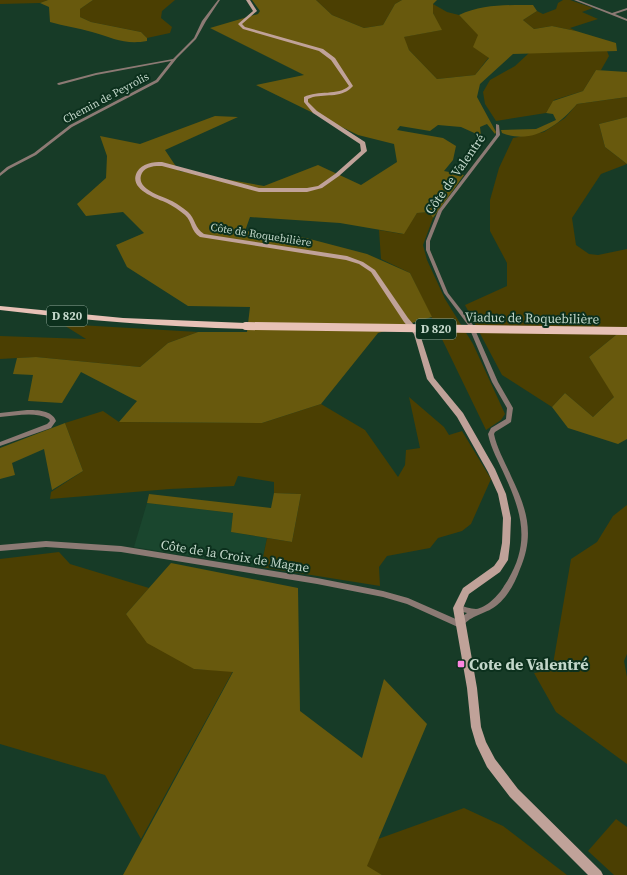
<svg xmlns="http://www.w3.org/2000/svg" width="627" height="875" font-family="'Source Serif 4',serif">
  <rect width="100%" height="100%" fill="#173b27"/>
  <path fill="#1a462e" d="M 147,503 L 233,513 L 231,532 L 267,538 L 261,567 L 134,547 Z"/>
  <g fill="#4b3f02">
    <path d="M 0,0 L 48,0 L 40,3 L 0,4 Z"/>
    <path d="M 93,0 L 175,0 L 162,11 L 161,18 L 172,27 L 170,33 L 147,38 L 141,32 L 91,22 L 80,17 L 80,9 Z"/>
    <path d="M 316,0 L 402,0 L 395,4 L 383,25 L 364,28 L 332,15 Z"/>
    <path d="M 563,0 L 570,0 L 593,8 L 582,12 L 598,19 L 570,28 L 576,31 L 552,26 L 534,29 L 523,20 L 537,11 L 543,14 L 556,9 L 558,3 Z"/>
    <path d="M 433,4 L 447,12 L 459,15 L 479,35 L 489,57 L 475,75 L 437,79 L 409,50 L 403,37 L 441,30 L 433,13 Z"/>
    <path d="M 607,51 L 609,56 L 601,70 L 596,70 L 583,91 L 554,100 L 546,113 L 496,121 L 485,104 L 483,92 L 490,80 L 515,66 L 529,53 Z"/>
    <path d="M 627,97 L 627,117 L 599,124 L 605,147 L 627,164 L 601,174 L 572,218 L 576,245 L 589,254 L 598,255 L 627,249 L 627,326 L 589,357 L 615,396 L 593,417 L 565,393 L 552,407 L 502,375 L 465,305 L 507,286 L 507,263 L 490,231 L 490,200 L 499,168 L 513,138 L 544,132 L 565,118 L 577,104 Z"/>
    <path d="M 429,212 L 433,218 L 423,245 L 427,260 L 445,299 L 473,344 L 505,414 L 501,420 L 486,430 L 410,273 L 381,259 L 379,230 L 403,234 L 417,213 Z"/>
    <path d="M 62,324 L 198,332 L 168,343 L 140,367 L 36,357 L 0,359 L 0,336 L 86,339 Z"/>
    <path d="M 409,397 L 444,427 L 449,435 L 462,431 L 491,479 L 471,524 L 462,531 L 438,538 L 430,548 L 387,556 L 379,567 L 380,586 L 261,567 L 267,538 L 292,542 L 301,494 L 274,493 L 274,482 L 238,476 L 234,486 L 170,489 L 50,499 L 51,492 L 83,471 L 65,423 L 103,411 L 119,422 L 262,423 L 321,404 L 365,430 L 398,477 L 405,465 L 406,450 L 420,448 Z"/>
    <path d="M 627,505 L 627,654 L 624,661 L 627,677 L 627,764 L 556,712 L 534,673 L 552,670 L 571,559 L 597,542 L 613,516 Z"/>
    <path d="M 59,552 L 70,564 L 149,588 L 126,614 L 194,669 L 233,671 L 141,839 L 105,775 L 0,744 L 0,559 Z"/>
    <path d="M 464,808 L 503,826 L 567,875 L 382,875 L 366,867 L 378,839 Z"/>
    <path d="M 616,819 L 627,827 L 627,875 L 614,875 L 588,851 Z"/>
  </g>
  <g fill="#68590d">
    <path d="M 48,0 L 93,0 L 80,9 L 80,17 L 91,22 L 141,32 L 147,38 L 147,41 C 125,45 113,38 92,32 C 78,28 64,26 50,22 L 49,7 L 40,3 Z"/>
    <path d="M 252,0 L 316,0 L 332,15 L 364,28 L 383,25 L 395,4 L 402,0 L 437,0 L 433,4 L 433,13 L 442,30 L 404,37 L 409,50 L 437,79 L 475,75 L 489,58 L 473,47 L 478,35 L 459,15 C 483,4 507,5 533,5 L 537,11 L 523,20 L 534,29 L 552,26 L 576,31 L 616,43 L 617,51 L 513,54 L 480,84 L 477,97 L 496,132 L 495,134 L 487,124 L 480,127 L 481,136 L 461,127 L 438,125 L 430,131 L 400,126 L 397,130 L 443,138 L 456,146 L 453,160 L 444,171 L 464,175 L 433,218 L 429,212 L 417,213 L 404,234 L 340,223 L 250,217 L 245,231 L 306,238 L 367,254 L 410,273 L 432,317 L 378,333 L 321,404 L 262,423 L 119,422 L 137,401 L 81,372 L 62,403 L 28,401 L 33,375 L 13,374 L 17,358 L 36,357 L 140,367 L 168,343 L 198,332 L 247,332 L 250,307 L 188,306 L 127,267 L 116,245 L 144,233 L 123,212 L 86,216 L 77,204 L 106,178 L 107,156 L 100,136 L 140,144 L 215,116 L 238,117 L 165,150 L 179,171 L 264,186 L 318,165 L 361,185 L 397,162 L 394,144 L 358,135 L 256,85 L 304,75 L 210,28 L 258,14 L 260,11 Z"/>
    <path d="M 596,70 L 627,72 L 627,97 L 577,104 C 558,126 532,145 502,133 L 501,130 L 536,129 L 556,120 L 553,114 L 546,113 L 553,101 L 583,91 Z"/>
    <path d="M 627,117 L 627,164 L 605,147 L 599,124 Z"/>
    <path d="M 627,326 L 627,439 L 618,444 L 568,428 L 552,407 L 565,393 L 593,417 L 614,397 L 589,357 Z"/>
    <path d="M 65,423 L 83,471 L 52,490 L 44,449 L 12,463 L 15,475 L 0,479 L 0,448 Z"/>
    <path d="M 274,493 L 301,494 L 292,542 L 231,532 L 233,513 L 147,503 L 149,494 L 271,508 Z"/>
    <path d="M 171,563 L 298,588 L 300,711 L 362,758 L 384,679 L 427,724 L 367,866 L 382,875 L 123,875 L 233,672 L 194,669 L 147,643 L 126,614 Z"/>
  </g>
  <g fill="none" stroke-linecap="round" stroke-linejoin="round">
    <g fill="#8c7a74" fill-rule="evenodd">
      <path d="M 218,0 L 220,0 L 206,21 L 196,39 L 177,58 L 158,82 L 72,127 L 36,155 L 9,169 L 0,176 L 0,173 L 7,167 L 34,153 L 70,125 L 156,80 L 171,61 L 96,75 L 59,85 L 57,84 L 58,83 L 96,73 L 173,59 L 194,38 L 202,21 Z"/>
      <path d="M 574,0 L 578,0 L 612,13 L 627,8 L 627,10 L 615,14 L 627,19 L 627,21 Z"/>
      <path d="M 496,124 L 499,125 L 500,135 L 442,211 L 430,241 L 430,250 L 448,293 L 473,325 L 498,382 L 513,408 L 511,422 L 495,432 L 494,434 C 497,449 505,462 511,476 C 527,509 535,534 520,569 C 517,577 513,586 508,593 C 504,599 498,605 493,608 C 484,614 467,617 463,627 L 460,628 L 407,604 L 383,597 L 317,584 L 121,552 L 46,547 L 0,551 L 0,545 L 46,541 L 121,546 L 317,578 L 383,591 L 408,598 L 458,620 L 467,613 L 455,610 L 454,608 L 455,606 L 458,605 C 463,606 471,609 476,609 C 486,608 499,595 504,586 C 530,547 524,517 505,476 C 499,462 491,449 488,434 L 491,428 L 506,419 L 507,408 L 492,382 L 468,325 L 444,293 L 426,250 L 426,241 L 438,211 L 496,135 Z"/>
      <path d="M 27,410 C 37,410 52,410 56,421 L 51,428 L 0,446 L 0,442 L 47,424 L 50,421 L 49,419 C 35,411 16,416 0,417 L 0,413 Z"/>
    </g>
    <path fill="#c0a299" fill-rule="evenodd" d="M 246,0 L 250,0 L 257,11 L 242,24 L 245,27 L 323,49 L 335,58 L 353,86 C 343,98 327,94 313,97 L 308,99 L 308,102 L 317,111 L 365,142 L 367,151 L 339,176 L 322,188 L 307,192 L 259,192 L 162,166 C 155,166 146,166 142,173 C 134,189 162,196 172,201 C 178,204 183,208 188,212 C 195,218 195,229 204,234 L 347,256 L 363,262 L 375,270 L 408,318 L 419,331 L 434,378 L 463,413 L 495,469 L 506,494 L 511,518 L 510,543 L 508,560 L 500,572 L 469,594 L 463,608 L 477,688 L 481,727 L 486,742 L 495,759 L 518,789 L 601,871 L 603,875 L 588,875 L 510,797 L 487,767 L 476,744 L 471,727 L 467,688 L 453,608 L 463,588 L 494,566 L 499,559 L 502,543 L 503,518 L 498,494 L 488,472 L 457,417 L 427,379 L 414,334 L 404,322 L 371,272 L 359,264 L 346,260 L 200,237 C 191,232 192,221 185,215 C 179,210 173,206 167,203 C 155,198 128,189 137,172 C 142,163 153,162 162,162 L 259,188 L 307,188 L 318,186 L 335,174 L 361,151 L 360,144 L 313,113 L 304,102 L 304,97 C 318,90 338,96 349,86 L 331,60 L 319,51 L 243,29 L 238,24 L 253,11 Z"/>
    <path fill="#e7c1b6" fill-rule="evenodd" d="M 0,306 L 123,318 L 246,323 L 250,326 L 246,329 C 164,327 82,320 0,310 Z"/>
    <path stroke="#e7c1b6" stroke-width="8" d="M 246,326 L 627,331"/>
  </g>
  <rect fill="#fd86e1" stroke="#0c301d" stroke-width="1.5" x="457" y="660" width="8" height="8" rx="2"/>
  <g text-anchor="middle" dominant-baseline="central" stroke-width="4" stroke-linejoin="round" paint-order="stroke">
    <g font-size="11" fill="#c3d7ca" stroke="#0c301d">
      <text transform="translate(106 98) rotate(-28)">Chemin de Peyrolis</text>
      <text transform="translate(261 235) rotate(9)">Côte de Roquebilière</text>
    </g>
    <g fill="#0c301d" stroke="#8ca596" stroke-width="1">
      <rect x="47" y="306" width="40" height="20" rx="3"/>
      <rect x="416" y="319" width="40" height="20" rx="3"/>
    </g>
    <g font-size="12" font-weight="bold" fill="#c3d7ca">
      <text x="67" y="316">D 820</text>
      <text x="436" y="329">D 820</text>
    </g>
    <g font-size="13" fill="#c3d7ca" stroke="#0c301d">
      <text transform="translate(455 174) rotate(-55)">Côte de Valentré</text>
      <text transform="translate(532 318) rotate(1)">Viaduc de Roquebilière</text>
      <text transform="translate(235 556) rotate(9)">Côte de la Croix de Magne</text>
    </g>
    <g font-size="16" font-weight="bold" fill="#c3d7ca" stroke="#0c301d" text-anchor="start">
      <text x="469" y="664">Cote de Valentré</text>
    </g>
  </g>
</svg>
